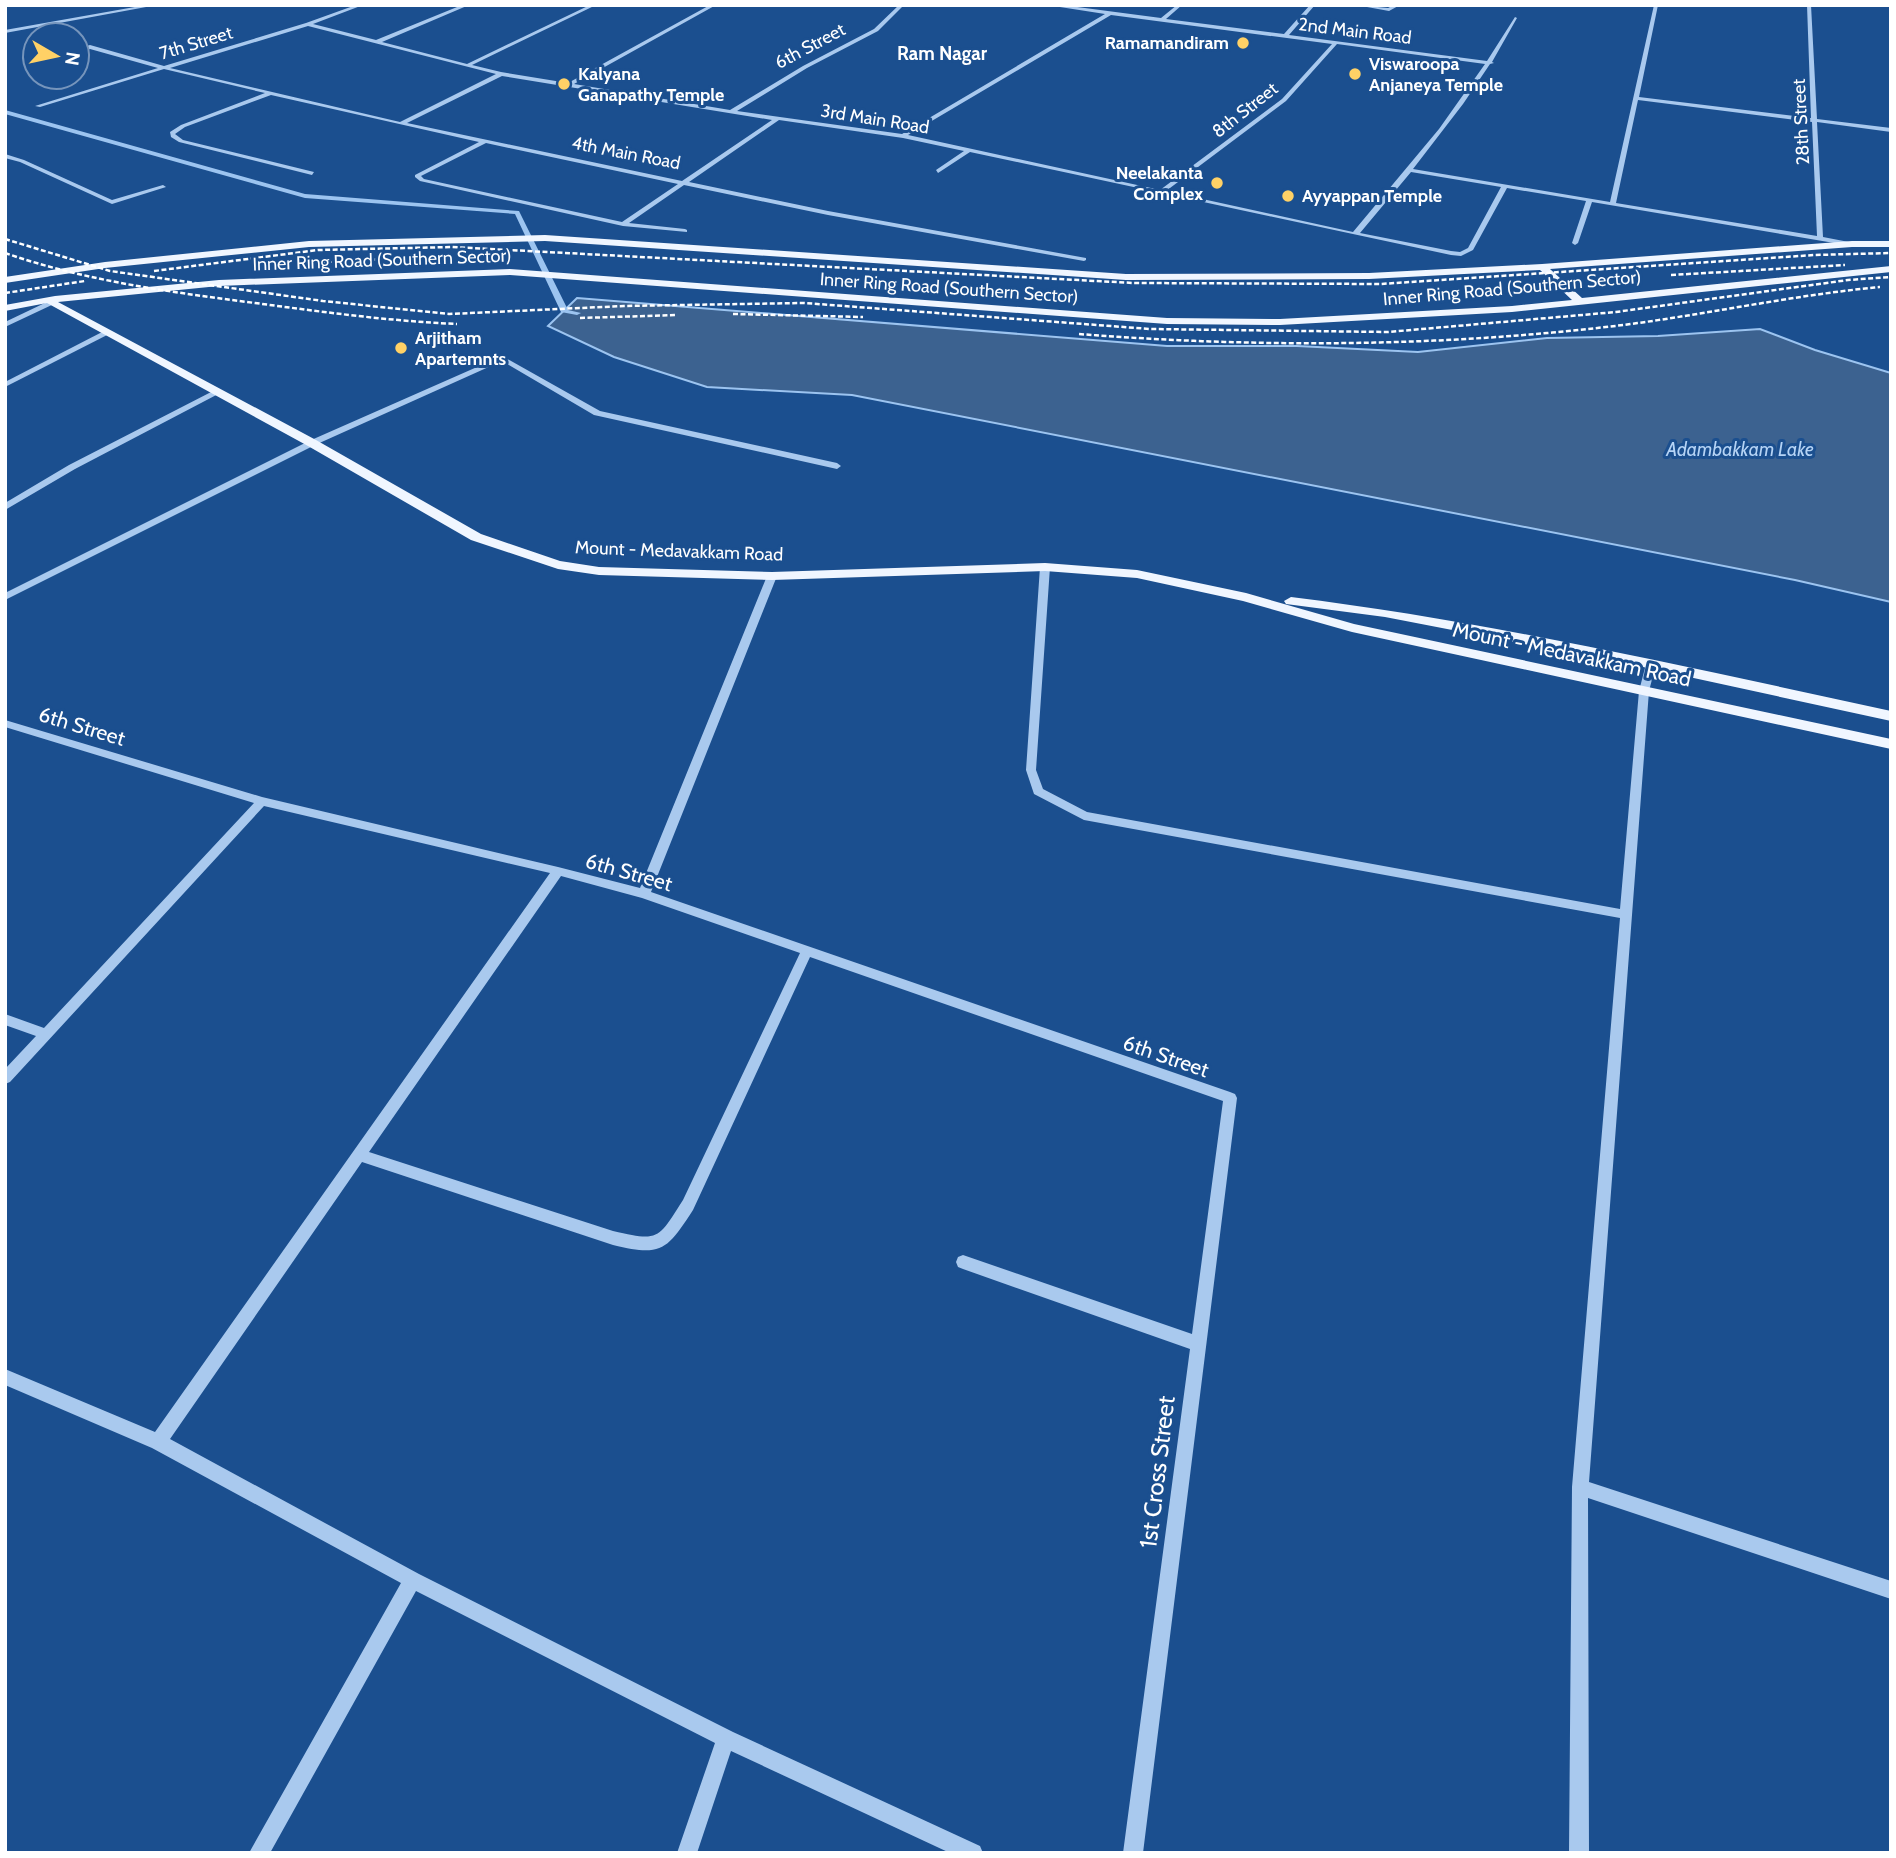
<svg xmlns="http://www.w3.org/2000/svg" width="1896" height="1858" font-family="Cabin,sans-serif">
  <rect width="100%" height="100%" fill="#1b4f8f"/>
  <path fill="#3c6290" stroke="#9cc4f0" stroke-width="2" d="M 577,298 L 1167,346 L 1297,346 L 1418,352 L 1547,338 L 1658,336 L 1760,329 L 1815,350 L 1891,373 L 1891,602 L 1795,580 L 852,395 L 707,387 L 614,357 L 548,326 Z"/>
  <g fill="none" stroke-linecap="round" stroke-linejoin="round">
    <path fill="#9cc4f0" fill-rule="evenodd" d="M 5,110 L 305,194 L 519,211 L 568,310 L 581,313 L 577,315 L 561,312 L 515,214 L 305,198 L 5,114 Z"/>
    <g fill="#a9c9ee" fill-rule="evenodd">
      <path d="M 146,5 L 157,5 L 5,33 L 5,30 Z"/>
      <path d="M 356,5 L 363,5 L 313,24 L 376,40 L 462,5 L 469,5 L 382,42 L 467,64 L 590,5 L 596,5 L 472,65 L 501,72 L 568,83 L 710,5 L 716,5 L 574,84 L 730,110 L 803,66 L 874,29 L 899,5 L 904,5 L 878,31 L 807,68 L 737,111 L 902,134 L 1105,14 L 1047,5 L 1062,5 L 1161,18 L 1177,5 L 1182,5 L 1166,19 L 1284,34 L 1310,5 L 1315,5 L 1289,35 L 1487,61 L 1515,17 L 1517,18 L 1492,62 L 1494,63 L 1490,64 L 1463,104 L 1413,169 L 1610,202 L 1654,5 L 1658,5 L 1639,97 L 1811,118 L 1807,5 L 1811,5 L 1817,119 L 1891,128 L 1891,132 L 1817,122 L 1823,237 L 1854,243 L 1854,245 L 1852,246 L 1592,202 L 1578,243 L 1575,245 L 1572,243 L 1586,201 L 1507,188 L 1473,250 L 1461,256 L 1451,255 L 970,152 L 938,173 L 936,170 L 964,151 L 903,138 L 779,120 L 689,182 L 828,211 L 1086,258 L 1086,260 L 1084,261 L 828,215 L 684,185 L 629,223 L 685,229 L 687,230 L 687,232 L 623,226 L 420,181 L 415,177 L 415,175 L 479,142 L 271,95 L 185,127 L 175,134 L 183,140 L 314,172 L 312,175 L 179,142 L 171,137 L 170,132 L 181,125 L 265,93 L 164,69 L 40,107 L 35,106 L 158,68 L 90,49 L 77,53 L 77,49 L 90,45 L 164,66 L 306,23 ZM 1111,15 L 1332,44 L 1282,99 L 1160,190 L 908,135 ZM 308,26 L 496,74 L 400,122 L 170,68 ZM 1337,44 L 1485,64 L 1439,129 L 1353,232 L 1166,191 L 1286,101 ZM 502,76 L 772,120 L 682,181 L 407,123 ZM 1638,100 L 1812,122 L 1817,236 L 1616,203 ZM 486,143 L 678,184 L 622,222 L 424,179 L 421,176 ZM 1411,172 L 1501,187 L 1468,248 L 1460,252 L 1451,251 L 1360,233 Z"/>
      <path d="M 1356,5 L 1388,8 L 1394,5 L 1400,5 L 1389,11 Z"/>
      <path d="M 35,61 L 35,65 L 28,67 L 25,65 Z"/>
      <path d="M 5,154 L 24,160 L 112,200 L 163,185 L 166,187 L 112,204 L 20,162 L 5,158 Z"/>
      <path d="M 49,301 L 56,303 L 5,327 L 5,322 Z"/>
      <path d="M 106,330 L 113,332 L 5,387 L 5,382 Z"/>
      <path d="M 502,356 L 600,411 L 837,463 L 841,466 L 837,469 L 594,415 L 502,361 L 315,445 L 5,600 L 5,593 L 309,441 Z"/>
      <path d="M 215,390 L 222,392 L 75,469 L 5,510 L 5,503 L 69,465 Z"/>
      <path d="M 1045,564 L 1050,567 L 1036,770 L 1043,789 L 1087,812 L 1620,909 L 1639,691 L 1646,664 L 1651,661 L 1656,664 L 1649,691 L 1589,1482 L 1891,1581 L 1891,1599 L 1588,1498 L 1589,1853 L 1569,1853 L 1572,1487 L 1620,918 L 1084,820 L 1034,794 L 1026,770 L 1040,567 Z"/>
      <path d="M 772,573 L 777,576 L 651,892 L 1230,1092 L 1235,1094 L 1237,1098 L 1143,1853 L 1123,1853 L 1190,1349 L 963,1269 L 958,1267 L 956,1262 L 958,1257 L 963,1255 L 1192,1334 L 1223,1101 L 810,957 L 693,1210 C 667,1250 662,1257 613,1245 L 362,1162 L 170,1439 L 419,1574 L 733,1732 L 980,1846 L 983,1853 L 950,1853 L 731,1751 L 697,1853 L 677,1853 L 715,1743 L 416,1591 L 270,1853 L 249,1853 L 401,1583 L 152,1448 L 5,1385 L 5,1369 L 155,1432 L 550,873 L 264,806 L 10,1082 L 5,1084 L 5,1069 L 36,1036 L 5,1025 L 5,1014 L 44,1028 L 254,803 L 5,727 L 5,720 L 262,797 L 558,867 L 640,888 L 767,576 ZM 561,876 L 642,898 L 800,953 L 683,1200 C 658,1239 660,1242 613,1231 L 369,1152 Z"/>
    </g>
    <g fill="#f0f6ff" fill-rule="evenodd">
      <path d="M 545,235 L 1126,274 L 1369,273 L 1542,264 L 1852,241 L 1891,241 L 1891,247 L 1852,247 L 1550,269 L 1582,298 L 1891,266 L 1891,272 L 1512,312 L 1280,325 L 1167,324 L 510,275 L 219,286 L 58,302 L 316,440 L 481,534 L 560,561 L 599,567 L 772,572 L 1045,563 L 1137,570 L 1246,593 L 1354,624 L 1891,739 L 1891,749 L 1352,632 L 1243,601 L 1137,578 L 1045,571 L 772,580 L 599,575 L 558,569 L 471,540 L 308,446 L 47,303 L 5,311 L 5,305 L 55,296 L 219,280 L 510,269 L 1167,318 L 1280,319 L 1512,306 L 1572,300 L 1540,270 L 1369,279 L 1126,280 L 545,241 L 309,247 L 105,268 L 5,283 L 5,277 L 105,262 L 309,241 Z"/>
      <path d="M 1291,597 C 1493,622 1692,668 1891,711 L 1891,721 L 1643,667 L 1385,617 L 1286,604 L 1284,601 Z"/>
    </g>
    <g stroke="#fff" stroke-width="2.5" stroke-dasharray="5 2.5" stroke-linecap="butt">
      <path d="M 5,239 L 110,271 L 323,301 L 449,314 L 624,306 L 804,303 L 1150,329 L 1388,332 L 1616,312 L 1848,280 L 1891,277"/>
      <path d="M 5,253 C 86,281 170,292 255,303 C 323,312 389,321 457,324"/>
      <path d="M 297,263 L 409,258"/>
      <path d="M 154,271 L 318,250 L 452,247 L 1134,283 L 1380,284 L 1814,255 L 1891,253"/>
      <path d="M 1671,275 L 1845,265"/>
      <path d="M 5,293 L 85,281"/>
      <path d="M 733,314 L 863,317"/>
      <path d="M 580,318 L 677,315"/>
      <path d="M 1079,334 C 1260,348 1443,347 1623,325 C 1709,314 1794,295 1880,287"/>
    </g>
  </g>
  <g fill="#ffd166" stroke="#1b4f8f" stroke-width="2.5">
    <circle cx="1243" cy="43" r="7"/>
    <circle cx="1355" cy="74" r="7"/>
    <circle cx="564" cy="84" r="7"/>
    <circle cx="1217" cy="183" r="7"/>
    <circle cx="1288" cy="196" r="7"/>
    <circle cx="401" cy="348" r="7"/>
  </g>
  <g text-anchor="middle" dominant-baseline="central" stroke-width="6" stroke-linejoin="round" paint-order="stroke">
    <g font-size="18" fill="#fff" stroke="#1b4f8f">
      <text transform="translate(1355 31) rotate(7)">2nd Main Road</text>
      <text transform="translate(196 43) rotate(-17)">7th Street</text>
      <text transform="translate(810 46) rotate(-28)">6th Street</text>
      <text transform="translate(1245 110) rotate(-38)">8th Street</text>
      <text transform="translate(875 119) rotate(9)">3rd Main Road</text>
      <text transform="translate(1801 122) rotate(-93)">28th Street</text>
      <text transform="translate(626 153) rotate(11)">4th Main Road</text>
      <text transform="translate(382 260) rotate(-2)">Inner Ring Road (Southern Sector)</text>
      <text transform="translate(949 288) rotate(4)">Inner Ring Road (Southern Sector)</text>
      <text transform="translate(1512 288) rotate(-5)">Inner Ring Road (Southern Sector)</text>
      <text transform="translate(679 551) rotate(2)">Mount - Medavakkam Road</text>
    </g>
    <g font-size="18" font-weight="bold" fill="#fff" stroke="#1b4f8f" text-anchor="start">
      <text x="1229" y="43" text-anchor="end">Ramamandiram</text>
      <text x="1369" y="64">Viswaroopa<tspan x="1369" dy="21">Anjaneya Temple</tspan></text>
      <text x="578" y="74">Kalyana<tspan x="578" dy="21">Ganapathy Temple</tspan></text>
      <text x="1203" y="173" text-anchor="end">Neelakanta<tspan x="1203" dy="21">Complex</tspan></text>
      <text x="1302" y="196">Ayyappan Temple</text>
      <text x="415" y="338">Arjitham<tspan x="415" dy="21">Apartemnts</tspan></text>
    </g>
    <g font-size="19" font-weight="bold" fill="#fff" stroke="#1b4f8f">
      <text x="942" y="53">Ram Nagar</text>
    </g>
    <g font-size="19" font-style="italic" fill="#b5d3f5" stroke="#1b4f8f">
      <text x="1740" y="449">Adambakkam Lake</text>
    </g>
    <g font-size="21" fill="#fff" stroke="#1b4f8f">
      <text transform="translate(1572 654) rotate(12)">Mount - Medavakkam Road</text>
      <text transform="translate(82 726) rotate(17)">6th Street</text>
      <text transform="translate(629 872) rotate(16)">6th Street</text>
      <text transform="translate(1166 1056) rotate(19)">6th Street</text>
    </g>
    <g font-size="24" fill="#fff" stroke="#1b4f8f">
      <text transform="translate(1157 1472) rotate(-83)">1st Cross Street</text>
    </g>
  </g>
  <rect width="1896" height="1858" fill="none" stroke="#ffffff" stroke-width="14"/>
  <g transform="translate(56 56) rotate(99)"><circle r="33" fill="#1b4f8f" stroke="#7695bc" stroke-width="2"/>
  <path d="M0-5L12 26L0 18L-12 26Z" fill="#ffd166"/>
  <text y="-10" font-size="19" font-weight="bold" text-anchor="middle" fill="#ffffff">N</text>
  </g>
</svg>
